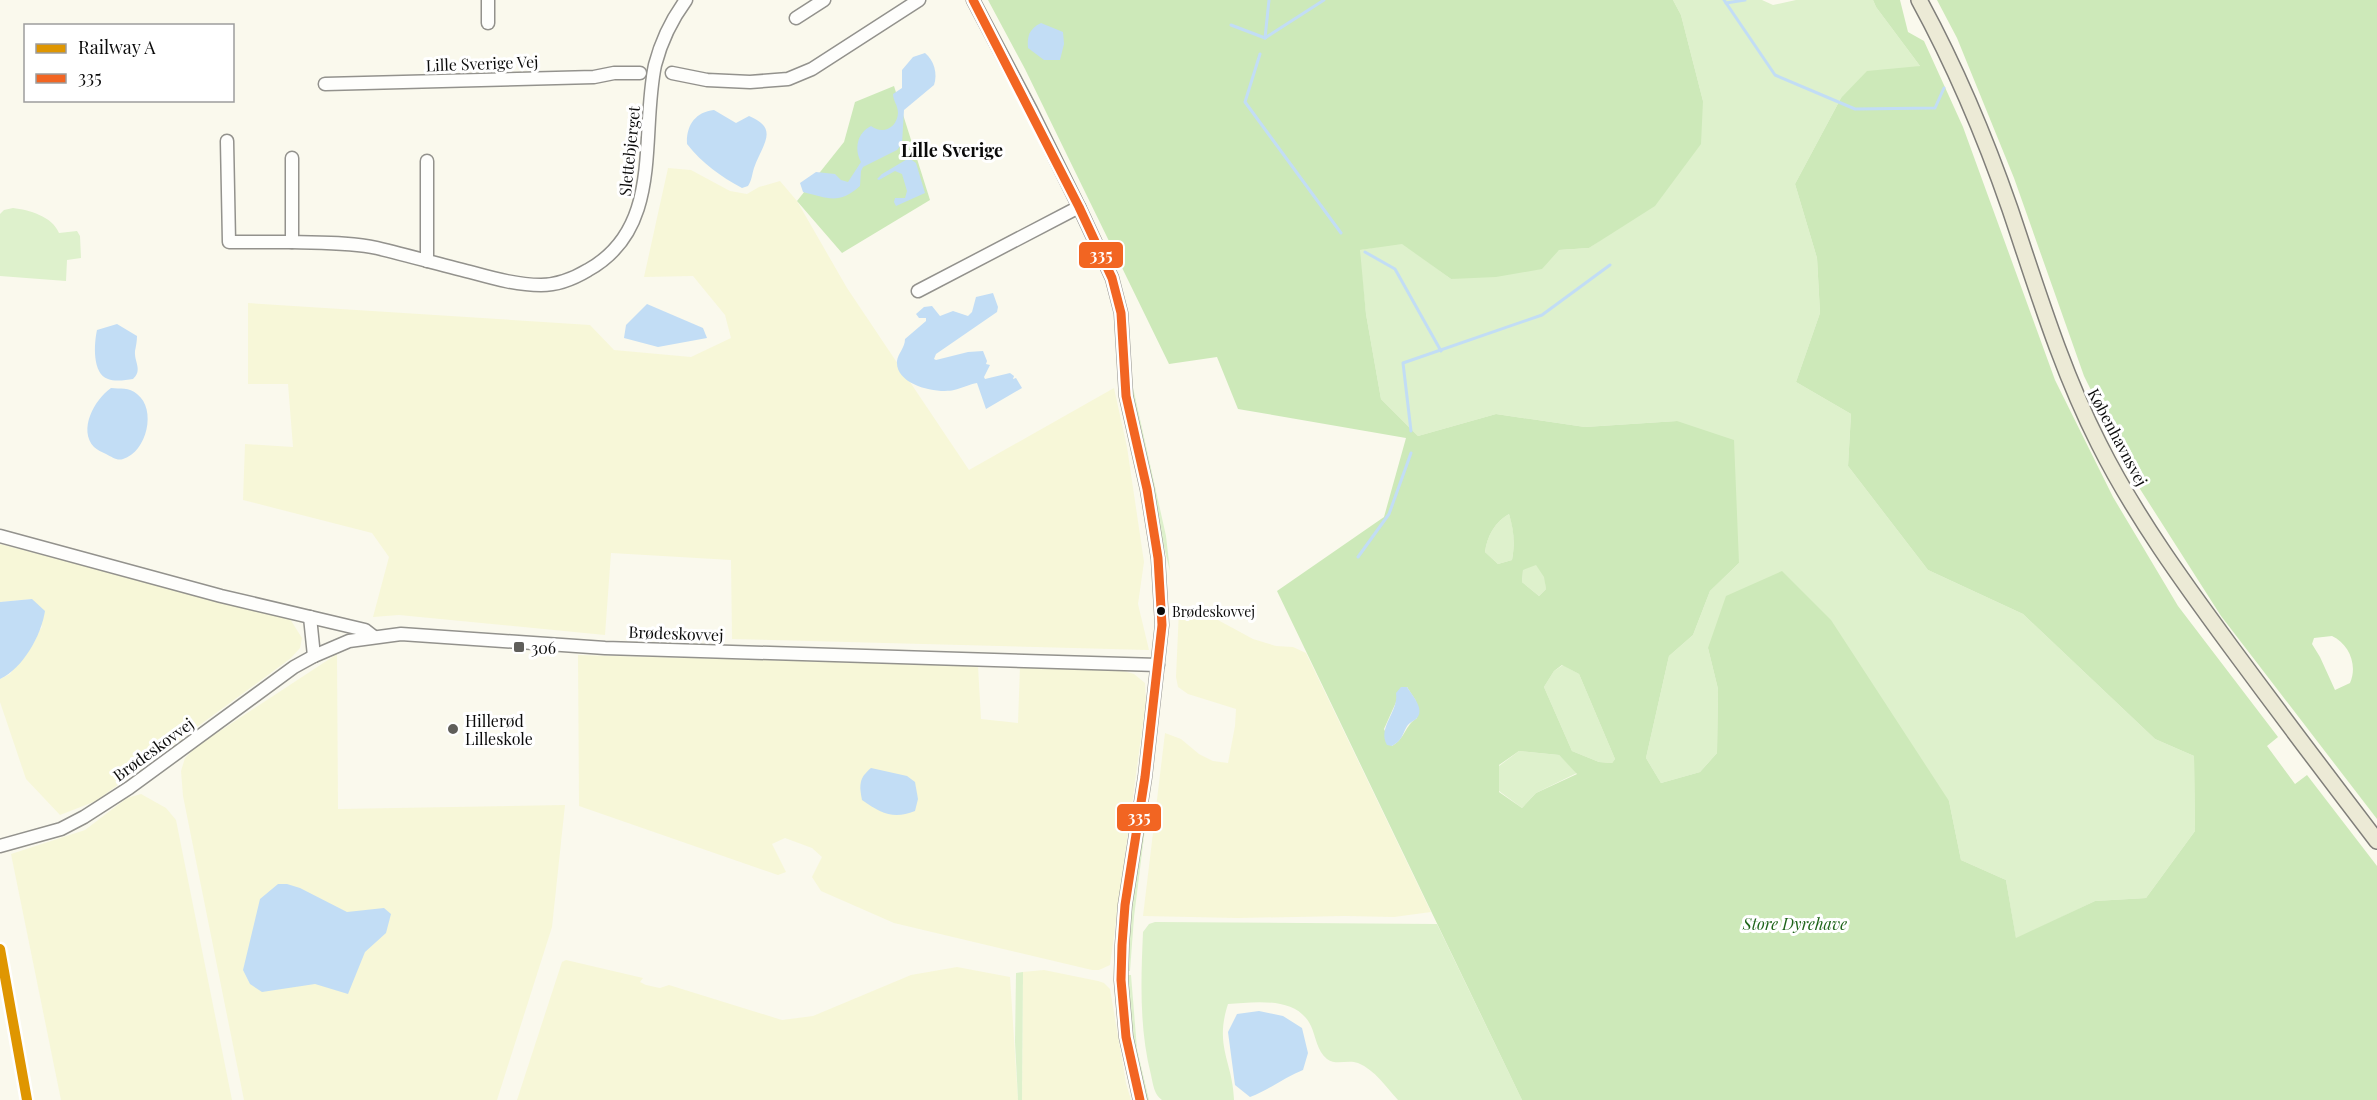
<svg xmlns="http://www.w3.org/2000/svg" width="2377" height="1100" font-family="'Playfair Display',serif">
  <rect width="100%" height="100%" fill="#faf9ed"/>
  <g fill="#f7f7d8">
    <path d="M 668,168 L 691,170 L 730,191 L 747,194 L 759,187 L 780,181 L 797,201 L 847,288 L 969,470 L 1114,388 L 1127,447 L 1144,562 L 1138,604 L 1149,650 L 732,639 L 731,560 L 611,553 L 605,635 L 399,615 L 373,617 L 389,557 L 372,533 L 243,500 L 245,444 L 293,447 L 288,384 L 248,384 L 248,303 L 590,325 L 614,350 L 691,357 L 731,338 L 725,315 L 693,276 L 644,277 Z"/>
    <path d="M 0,544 L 290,619 L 302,638 L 300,648 L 291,658 L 96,801 L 60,815 L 26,779 L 0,702 L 0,679 L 10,674 L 42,627 L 32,599 L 0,602 Z"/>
    <path d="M 1179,609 L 1205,613 L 1253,639 L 1276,646 L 1293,647 L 1306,653 L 1431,912 L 1394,917 L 1345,916 L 1238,918 L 1143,916 L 1165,733 L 1181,739 L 1199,754 L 1213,761 L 1228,763 L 1235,726 L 1236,709 L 1188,694 L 1178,687 L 1176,677 Z"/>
    <path d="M 337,654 L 338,809 L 565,805 L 552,927 L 497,1100 L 244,1100 L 183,796 L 181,771 L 185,758 L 197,746 Z"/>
    <path d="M 578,655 L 978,666 L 981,719 L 1018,723 L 1020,666 L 1120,670 L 1134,674 L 1145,683 L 1146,701 L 1110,965 L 1099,970 L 1092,970 L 894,923 L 821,891 L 812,877 L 822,857 L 812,848 L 785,838 L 772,844 L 786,872 L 778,875 L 579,806 Z"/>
    <path d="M 141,794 L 166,808 L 176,820 L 232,1100 L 61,1100 L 11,854 L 85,830 L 127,798 Z"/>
    <path d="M 566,960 L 643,978 L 640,982 L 646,985 L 660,988 L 669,985 L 782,1020 L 813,1016 L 911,975 L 957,967 L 1010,977 L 1018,1100 L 517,1100 L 562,962 Z"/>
    <path d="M 1044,970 L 1098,981 L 1104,983 L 1110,989 L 1126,1083 L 1131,1100 L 1022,1100 L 1023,972 Z"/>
  </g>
  <g fill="#def1cc">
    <path d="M 1673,0 L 1762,0 L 1773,5 L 1796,0 L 1873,0 L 1876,7 L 1920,66 L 1841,98 L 1795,184 L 1817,258 L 1820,313 L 1796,382 L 1851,414 L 1848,466 L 1928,570 L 2023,614 L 2155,739 L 2194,756 L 2195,831 L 2146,898 L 2095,901 L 2016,939 L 2006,880 L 1961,860 L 1949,801 L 1708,648 L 1718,689 L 1717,753 L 1700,772 L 1661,783 L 1646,758 L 1669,656 L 1693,635 L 1710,591 L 1739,563 L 1677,421 L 1585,427 L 1496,414 L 1418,436 L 1381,399 L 1366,314 L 1359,250 L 1402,243 L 1451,279 L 1559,250 L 1589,248 L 1608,235 L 1703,101 L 1681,15 Z"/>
    <path d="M 13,208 C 29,210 52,216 59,233 L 77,231 L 80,236 L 81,258 L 67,260 L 66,281 L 0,276 L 0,214 L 4,210 Z"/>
    <path d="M 1130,374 L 1166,536 L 1170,571 L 1159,527 L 1150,473 L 1132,398 Z"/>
    <path d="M 1509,514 C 1514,530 1515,543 1512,560 L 1498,564 L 1485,552 C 1487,536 1495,522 1509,514 Z"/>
    <path d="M 1536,564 L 1545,577 L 1546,589 L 1539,596 L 1522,582 L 1523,569 Z"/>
    <path d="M 1563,665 L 1579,674 L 1615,759 L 1612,763 L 1599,762 L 1572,751 L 1544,687 L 1554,671 Z"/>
    <path d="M 1160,708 L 1134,917 L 1130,971 L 1128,971 L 1130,908 L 1158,709 Z"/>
    <path d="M 1519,751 L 1559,755 L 1577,773 L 1536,793 L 1522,808 L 1499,791 L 1499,766 Z"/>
    <path d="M 1155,922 L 1437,924 L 1522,1100 L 1398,1100 C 1386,1087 1375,1070 1358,1063 C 1347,1059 1337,1066 1327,1059 C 1317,1051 1316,1037 1311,1026 C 1297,996 1255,1002 1228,1004 C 1214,1047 1233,1062 1234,1100 L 1162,1100 C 1154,1095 1153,1084 1151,1075 C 1139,1027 1141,980 1143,932 L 1149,924 Z"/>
    <path d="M 1023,972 L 1022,1100 L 1018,1100 L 1015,1042 L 1016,973 Z"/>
    <path d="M 1127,975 L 1131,975 L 1137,1049 L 1149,1100 L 1145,1100 L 1131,1032 Z"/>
  </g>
  <g fill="#cde9b9" fill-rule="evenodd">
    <path d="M 988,0 L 1673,0 L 1681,15 L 1703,101 L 1701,144 L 1655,206 L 1589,248 L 1559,250 L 1542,269 L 1496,277 L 1451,279 L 1402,244 L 1360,250 L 1366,314 L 1381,399 L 1418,436 L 1496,414 L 1585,427 L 1677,421 L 1734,440 L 1739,563 L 1710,591 L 1693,635 L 1669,656 L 1646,758 L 1661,783 L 1700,772 L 1717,753 L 1718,689 L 1708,648 L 1726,596 L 1782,571 L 1831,620 L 1949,801 L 1961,860 L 2006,880 L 2016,938 L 2095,901 L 2146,898 L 2195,831 L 2194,756 L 2155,739 L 2023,614 L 1928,570 L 1848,466 L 1851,414 L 1796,382 L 1820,313 L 1817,258 L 1795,184 L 1841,98 L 1867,71 L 1920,66 L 1876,7 L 1873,0 L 1900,0 L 1908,32 L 1924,41 L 1963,127 L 2055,380 L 2113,497 L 2178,606 L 2278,737 L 2267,746 L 2295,784 L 2307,775 L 2377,866 L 2377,1100 L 1522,1100 L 1277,591 L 1384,517 L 1406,438 L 1238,409 L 1217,357 L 1169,364 L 1025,69 ZM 1509,514 C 1514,531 1515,543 1512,560 L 1498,564 L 1485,552 C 1487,536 1495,522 1509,514 ZM 1536,565 L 1544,577 L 1546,589 L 1539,596 L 1522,582 L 1523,570 ZM 1562,665 L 1579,674 L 1615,759 L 1612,763 L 1599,762 L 1572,751 L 1544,687 L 1554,671 ZM 1407,687 L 1416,701 L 1417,718 C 1405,725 1405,739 1392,746 L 1384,729 L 1397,700 ZM 1519,751 L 1559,755 L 1577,774 L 1536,793 L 1522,808 L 1499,792 L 1499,765 Z"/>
    <path d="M 1937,0 L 2377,0 L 2377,819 L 2221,616 L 2140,489 L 2084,376 L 2014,178 L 1957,38 ZM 2332,636 C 2349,644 2358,665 2350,683 L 2335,690 L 2320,657 L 2312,644 L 2314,638 Z"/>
    <path d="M 894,86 L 930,200 L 842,253 L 797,201 L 844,142 L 855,102 Z"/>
  </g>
  <g fill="#c2ddf5">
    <path d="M 1041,23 L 1063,32 L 1064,44 L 1060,60 L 1044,60 L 1028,48 C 1027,36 1029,29 1041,23 Z"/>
    <path d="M 925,53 C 934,60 938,74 934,85 L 904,110 L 902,144 L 897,150 L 863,167 L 861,171 L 860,186 C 839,205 827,198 803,192 L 800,183 L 816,172 L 835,174 L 841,180 L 848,182 L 861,162 C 854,149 857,133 871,126 C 883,135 897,128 898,113 C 898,105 893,101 893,94 L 902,88 L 902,70 L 913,57 Z"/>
    <path d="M 714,110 L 736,123 L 749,116 C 781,129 761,146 754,168 C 752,174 752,180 748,186 L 742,188 C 720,176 703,164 687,144 C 686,126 695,112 714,110 Z"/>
    <path d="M 909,158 L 916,163 L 925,193 L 896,206 L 894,202 L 895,198 L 905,198 L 907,191 L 902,174 L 895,171 L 879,180 L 877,179 L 882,174 Z"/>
    <path d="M 993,293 L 998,307 L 997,312 L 936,354 L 934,359 L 936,360 L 968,352 L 983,351 L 987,361 L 986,364 L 990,365 L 984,377 L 985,379 L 1010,373 L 1014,376 L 1013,379 L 1016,378 L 1022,388 L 986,409 L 977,383 C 970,384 962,388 954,390 C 937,394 895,385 897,361 C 898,353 905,348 905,339 L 926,321 L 926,318 L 919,318 L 916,314 L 924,307 L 932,306 L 940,316 L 953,311 L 968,316 L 972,312 L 976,297 Z"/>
    <path d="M 647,304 L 703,328 L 707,338 L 658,347 L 624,338 L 626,325 Z"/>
    <path d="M 117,324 L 137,336 C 137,341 136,346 135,351 C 134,362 143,370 133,379 C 126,380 115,382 108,379 C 92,374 94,343 97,330 Z"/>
    <path d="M 111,388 C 120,389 129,387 137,394 C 157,409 147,452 123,459 C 117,461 112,457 106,454 C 102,452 97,450 94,447 C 78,430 94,400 111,388 Z"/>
    <path d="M 32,599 L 45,611 C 41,636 23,668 0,679 L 0,602 Z"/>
    <path d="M 1401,687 L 1407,687 C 1412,695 1425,709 1417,718 C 1413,722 1409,722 1406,728 C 1402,736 1401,741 1392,746 L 1387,745 C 1377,727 1399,712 1396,693 Z"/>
    <path d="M 871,768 L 907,776 L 915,782 L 918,799 L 915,811 C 893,820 881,813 862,800 C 859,785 859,778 871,768 Z"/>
    <path d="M 278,884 L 287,884 L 300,888 L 347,912 L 384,908 L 391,914 L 386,933 L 365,952 L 348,994 L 315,984 L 262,992 L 250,984 L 243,970 L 260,899 Z"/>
    <path d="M 1259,1011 L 1283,1016 L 1302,1028 L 1308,1053 L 1303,1070 C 1285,1077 1269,1090 1250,1097 L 1235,1085 L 1228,1032 L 1237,1014 Z"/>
  </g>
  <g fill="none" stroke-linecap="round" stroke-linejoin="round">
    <g stroke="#c2ddf5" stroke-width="3">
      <path d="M 1724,0 L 1775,75 L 1855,109 L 1935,108 L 1944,88"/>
      <path d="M 1726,3 L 1745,0"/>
      <path d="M 1231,25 L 1265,38"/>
      <path d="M 1265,38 L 1324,0"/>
      <path d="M 1265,38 L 1269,0"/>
      <path d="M 1260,54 L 1245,102 L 1341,233"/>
      <path d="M 1365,252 L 1395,269 L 1441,351"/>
      <path d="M 1411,431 L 1403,363 L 1542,315 L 1610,265"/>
      <path d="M 1358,557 L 1389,514 L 1411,453"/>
    </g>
    <g stroke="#93928d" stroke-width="15">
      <g id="minor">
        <path d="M 973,0 L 1031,110 L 1079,207 L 1112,278 L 1121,313 L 1126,396 L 1147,489 L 1158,558 L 1162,625 L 1145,777 L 1125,905 L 1122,945 L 1121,980 L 1126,1037 L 1140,1100"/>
        <path d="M 796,18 L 824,0"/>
        <path d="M 488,23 L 488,0"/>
        <path d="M 672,73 L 707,80 L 750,82 L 788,79 L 812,69 L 919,0"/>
        <path d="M 325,84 L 594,77 L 614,73 L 640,73"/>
        <path d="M 227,141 L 229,242 L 292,242"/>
        <path d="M 292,158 L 292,242 C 320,243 350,242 377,248 C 410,256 442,265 474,273 C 496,279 518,285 541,285 C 558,285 573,279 588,270 C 664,228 640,136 655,65 C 661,42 672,19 686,0"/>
        <path d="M 427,261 L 427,161"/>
        <path d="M 918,291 L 1079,207"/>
        <path d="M 0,536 L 221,596 L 365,630 L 374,637"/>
        <path d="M 310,617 L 314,656"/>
        <path d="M 0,846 L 61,829 L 84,817 L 129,788 L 294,667 L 314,656 L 349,641 L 401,634 L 605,648 L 1158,665"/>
      </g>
    </g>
    <g stroke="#807f7a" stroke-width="18">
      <path id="major" d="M 1919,0 C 1955,66 1985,137 2010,209 C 2037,289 2061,369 2099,444 C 2135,516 2184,583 2231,647 C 2279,712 2328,777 2377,841"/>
    </g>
    <use href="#minor" stroke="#fefefc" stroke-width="12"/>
    <use href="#major" stroke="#ecead6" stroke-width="15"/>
    <g stroke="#fff" stroke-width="14">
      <path id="bus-1" d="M 973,0 L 1079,207 L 1112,278 L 1121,313 L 1126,396 L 1147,489 L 1158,558 L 1162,625 L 1145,777 L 1125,905 L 1122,945 L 1121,980 L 1126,1037 L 1140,1100"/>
    </g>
    <use href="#bus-1" stroke="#f26522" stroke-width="9"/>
    <g stroke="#fff" stroke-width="15">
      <path id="rail-1" d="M 0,949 L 27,1100"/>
    </g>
    <use href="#rail-1" stroke="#df9601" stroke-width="10"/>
  </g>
  <circle fill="#0b0b0b" stroke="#fff" stroke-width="2" cx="1161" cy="611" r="5"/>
  <g fill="#5f5e5a" stroke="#fff" stroke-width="2">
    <rect x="513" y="641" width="12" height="12" rx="3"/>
    <circle cx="453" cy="729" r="6"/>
  </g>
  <g text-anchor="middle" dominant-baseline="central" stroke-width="6" stroke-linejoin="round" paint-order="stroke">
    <g font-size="14" fill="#0b0b0b" stroke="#fff" text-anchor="start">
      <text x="1172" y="611">Brødeskovvej</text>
    </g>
    <g font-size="16" fill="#0b0b0b" stroke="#fff">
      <text transform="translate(482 63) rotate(-2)">Lille Sverige Vej</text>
      <text transform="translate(629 151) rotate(-84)">Slettebjerget</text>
      <text transform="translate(2118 437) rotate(62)">Københavnsvej</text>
      <text transform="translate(676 633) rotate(2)">Brødeskovvej</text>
      <text transform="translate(153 749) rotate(-36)">Brødeskovvej</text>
    </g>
    <g font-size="16" fill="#0b0b0b" stroke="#fff" text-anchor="start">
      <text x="531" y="647">306</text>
      <text x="465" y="720">Hillerød<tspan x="465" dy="18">Lilleskole</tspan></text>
    </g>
    <g font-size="16" font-style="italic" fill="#1e6419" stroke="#fff">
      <text x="1795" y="923">Store Dyrehave</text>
    </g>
    <g font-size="18" font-weight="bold" fill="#0b0b0b" stroke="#fff">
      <text x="952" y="150">Lille Sverige</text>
    </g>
  </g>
  <g stroke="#fff" stroke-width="2">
    <rect x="1078" y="241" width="46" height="28" rx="6" fill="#f26522"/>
    <rect x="1116" y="803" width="46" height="29" rx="6" fill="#f26522"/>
  </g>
  <g font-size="16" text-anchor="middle" font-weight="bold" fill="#fff">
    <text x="1101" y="261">335</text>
    <text x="1139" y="823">335</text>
  </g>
  <rect x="24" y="24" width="210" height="78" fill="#ffffff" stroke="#9d9d9d" stroke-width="1.5"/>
  <rect x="36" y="44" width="30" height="9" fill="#df9601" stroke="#9d9d9d" stroke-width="1.5"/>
  <text x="78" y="54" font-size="18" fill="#0b0b0b">Railway A</text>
  <rect x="36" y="74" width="30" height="9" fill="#f26522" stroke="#9d9d9d" stroke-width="1.5"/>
  <text x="78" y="84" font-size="18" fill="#0b0b0b">335</text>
</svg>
